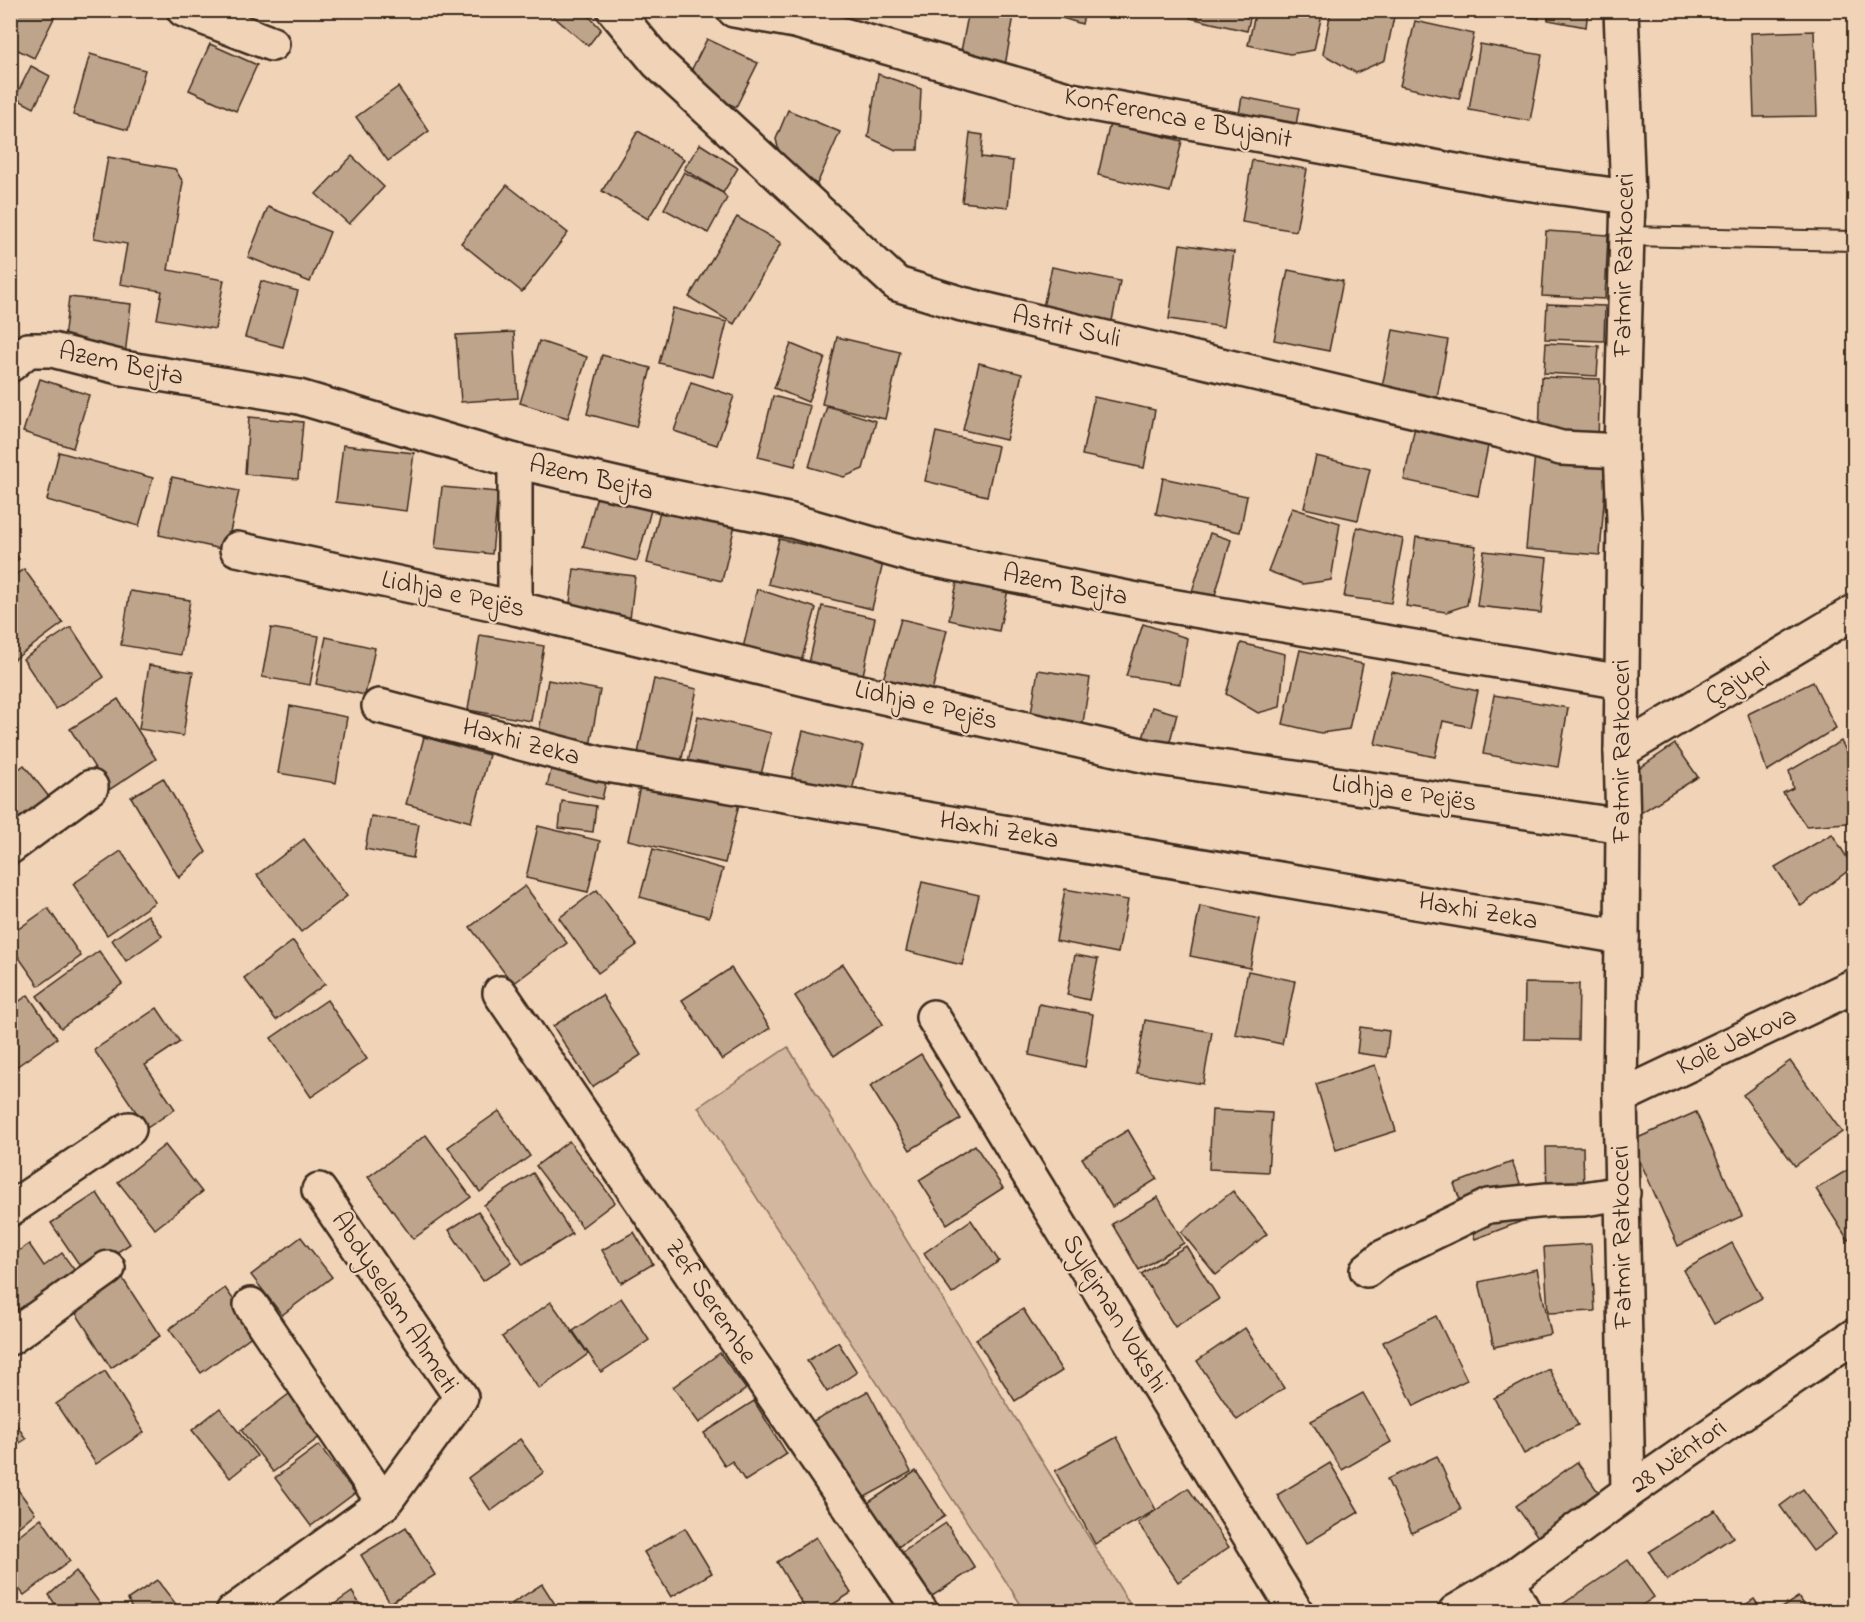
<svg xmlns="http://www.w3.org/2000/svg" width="1865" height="1622" font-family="'Indie Flower',sans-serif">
  <rect width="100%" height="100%" fill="#f1d3b7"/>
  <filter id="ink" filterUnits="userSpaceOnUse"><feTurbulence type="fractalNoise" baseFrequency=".0167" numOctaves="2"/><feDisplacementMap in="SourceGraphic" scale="12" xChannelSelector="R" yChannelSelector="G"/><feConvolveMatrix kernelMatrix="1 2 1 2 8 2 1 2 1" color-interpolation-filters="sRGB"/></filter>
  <g filter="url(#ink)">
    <path fill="#d3b79e" stroke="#87705e" stroke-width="1.5" d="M 788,1047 L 1134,1611 L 1025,1611 L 698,1107 Z"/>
    <g fill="#bfa48c" stroke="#3b2a1e" stroke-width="1.5">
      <path d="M 10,10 L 58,10 L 34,58 L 10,46 Z"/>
      <path d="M 557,10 L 583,10 L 601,29 L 588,46 L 553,16 Z"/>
      <path d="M 969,10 L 1015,10 L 1004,71 L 959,62 Z"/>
      <path d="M 1036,10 L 1085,10 L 1082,24 Z"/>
      <path d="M 1191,10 L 1252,10 L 1247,31 L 1190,18 Z"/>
      <path d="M 1256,10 L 1323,10 L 1314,50 L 1290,54 L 1248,45 Z"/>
      <path d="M 1331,10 L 1395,12 L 1385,60 L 1356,73 L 1323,54 Z"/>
      <path d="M 1491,10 L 1541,10 L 1539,19 Z"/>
      <path d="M 1549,10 L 1588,10 L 1586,27 L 1548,20 Z"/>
      <path d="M 1415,21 L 1474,34 L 1459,99 L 1400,86 Z"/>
      <path d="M 1814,31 L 1817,116 L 1754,117 L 1751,33 Z"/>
      <path d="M 707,39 L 758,63 L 736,107 L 685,83 Z"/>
      <path d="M 210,44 L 257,65 L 236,111 L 189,90 Z"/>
      <path d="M 1480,44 L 1542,55 L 1530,121 L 1469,110 Z"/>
      <path d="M 90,54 L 145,70 L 128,130 L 73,115 Z"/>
      <path d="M 31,66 L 50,76 L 34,108 L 15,98 Z"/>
      <path d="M 878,74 L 921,89 L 918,150 L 896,150 L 868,137 Z"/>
      <path d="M 398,87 L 429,131 L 388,161 L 356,117 Z"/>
      <path d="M 1242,97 L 1299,108 L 1294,136 L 1237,125 Z"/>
      <path d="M 788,110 L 840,132 L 817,184 L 783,169 L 776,139 Z"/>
      <path d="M 1110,123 L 1182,141 L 1170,192 L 1098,175 Z"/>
      <path d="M 638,131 L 684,159 L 648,219 L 602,191 Z"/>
      <path d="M 970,133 L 983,135 L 981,157 L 1013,161 L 1008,207 L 962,202 Z"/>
      <path d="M 700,144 L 738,168 L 723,193 L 684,169 Z"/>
      <path d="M 352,156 L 384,187 L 349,224 L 316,194 Z"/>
      <path d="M 108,157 L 175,169 L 183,182 L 168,270 L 224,280 L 215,329 L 157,319 L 162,291 L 120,284 L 127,244 L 94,238 Z"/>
      <path d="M 1252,160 L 1307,169 L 1296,231 L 1242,222 Z"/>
      <path d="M 684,172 L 723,193 L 727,198 L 708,233 L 664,209 Z"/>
      <path d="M 507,185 L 568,233 L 522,292 L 461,243 Z"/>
      <path d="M 268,207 L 330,232 L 310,282 L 248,257 Z"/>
      <path d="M 737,217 L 781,243 L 734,324 L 689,297 Z"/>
      <path d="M 1546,231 L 1608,235 L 1605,299 L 1542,296 Z"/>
      <path d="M 1180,244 L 1234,252 L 1223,327 L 1169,319 Z"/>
      <path d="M 1052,267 L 1120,281 L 1110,331 L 1041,316 Z"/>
      <path d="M 1288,270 L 1343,281 L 1329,351 L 1274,340 Z"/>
      <path d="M 261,281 L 298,291 L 283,347 L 245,337 Z"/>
      <path d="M 69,297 L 131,304 L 125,355 L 63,347 Z"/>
      <path d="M 1547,304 L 1605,306 L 1604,341 L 1545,339 Z"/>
      <path d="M 673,308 L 727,322 L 713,377 L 659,363 Z"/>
      <path d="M 1393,330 L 1448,340 L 1436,403 L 1381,393 Z"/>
      <path d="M 514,332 L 518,398 L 461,402 L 456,335 Z"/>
      <path d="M 837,337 L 900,352 L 885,419 L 822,404 Z"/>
      <path d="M 539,341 L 587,357 L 568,418 L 520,403 Z"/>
      <path d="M 1546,343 L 1599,346 L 1597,376 L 1544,373 Z"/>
      <path d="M 791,344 L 825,358 L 808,402 L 774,388 Z"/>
      <path d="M 602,355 L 651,368 L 636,427 L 587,414 Z"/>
      <path d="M 979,363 L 1022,374 L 1006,440 L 963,430 Z"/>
      <path d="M 1541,377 L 1600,379 L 1598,439 L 1539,437 Z"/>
      <path d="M 40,379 L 89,395 L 73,448 L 23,432 Z"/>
      <path d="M 691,382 L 734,396 L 717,445 L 674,431 Z"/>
      <path d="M 773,396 L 810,406 L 795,466 L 758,457 Z"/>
      <path d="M 1094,397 L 1155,410 L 1144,468 L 1082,455 Z"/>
      <path d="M 827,406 L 876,421 L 863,469 L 844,477 L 809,467 Z"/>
      <path d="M 249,417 L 303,422 L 298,479 L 245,474 Z"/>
      <path d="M 1415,426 L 1489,441 L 1478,496 L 1404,480 Z"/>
      <path d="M 936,432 L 998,446 L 987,496 L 925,481 Z"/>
      <path d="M 343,445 L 414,453 L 406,511 L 336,502 Z"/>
      <path d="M 59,452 L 153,478 L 139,526 L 47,500 Z"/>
      <path d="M 1535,454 L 1607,460 L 1600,555 L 1526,549 Z"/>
      <path d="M 1316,456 L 1370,469 L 1358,520 L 1304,508 Z"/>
      <path d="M 172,477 L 239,491 L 226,550 L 159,535 Z"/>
      <path d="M 1163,478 L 1247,496 L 1240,532 L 1156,514 Z"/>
      <path d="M 442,487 L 498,492 L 492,554 L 435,548 Z"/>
      <path d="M 597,496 L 651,510 L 637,561 L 583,547 Z"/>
      <path d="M 661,507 L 735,525 L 722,581 L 647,563 Z"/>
      <path d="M 1292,508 L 1340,523 L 1331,580 L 1303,584 L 1268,571 Z"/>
      <path d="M 1357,527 L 1403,539 L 1391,603 L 1344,597 Z"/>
      <path d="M 1210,533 L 1231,540 L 1213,602 L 1191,595 Z"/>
      <path d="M 1416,537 L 1476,546 L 1467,605 L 1446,612 L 1406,606 Z"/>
      <path d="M 779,539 L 883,563 L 872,609 L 768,584 Z"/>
      <path d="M 10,546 L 19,559 L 10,565 Z"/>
      <path d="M 1484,551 L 1547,558 L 1541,613 L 1477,606 Z"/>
      <path d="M 24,569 L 63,623 L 12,661 L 10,578 Z"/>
      <path d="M 574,569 L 635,576 L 630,619 L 569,612 Z"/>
      <path d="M 958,578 L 1008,590 L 999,631 L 949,620 Z"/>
      <path d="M 757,589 L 816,608 L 801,662 L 743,648 Z"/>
      <path d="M 130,591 L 190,600 L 181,655 L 121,645 Z"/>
      <path d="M 822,606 L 875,618 L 863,675 L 809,663 Z"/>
      <path d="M 901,619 L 947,630 L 931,695 L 882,683 Z"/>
      <path d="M 1143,624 L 1187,638 L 1180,684 L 1126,676 Z"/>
      <path d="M 71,627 L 104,677 L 56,709 L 23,659 Z"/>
      <path d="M 271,628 L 319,636 L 310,685 L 262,677 Z"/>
      <path d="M 480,635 L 544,646 L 531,721 L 468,710 Z"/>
      <path d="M 326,637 L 375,648 L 365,695 L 316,684 Z"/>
      <path d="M 1241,643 L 1285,654 L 1280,707 L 1258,713 L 1226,694 Z"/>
      <path d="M 1300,650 L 1363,664 L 1349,729 L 1321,733 L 1283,724 Z"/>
      <path d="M 149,665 L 193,672 L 183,736 L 139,729 Z"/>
      <path d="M 1038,670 L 1090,678 L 1082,729 L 1030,720 Z"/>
      <path d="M 1392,672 L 1478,691 L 1470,727 L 1443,721 L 1435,757 L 1375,744 Z"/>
      <path d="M 654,679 L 697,689 L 680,767 L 637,758 Z"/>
      <path d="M 548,680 L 600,690 L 589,752 L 537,743 Z"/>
      <path d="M 1813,682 L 1836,728 L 1767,771 L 1748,714 Z"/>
      <path d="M 1494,695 L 1568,708 L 1558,767 L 1483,754 Z"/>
      <path d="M 118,699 L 156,759 L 109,790 L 70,729 Z"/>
      <path d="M 290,706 L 347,717 L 336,783 L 278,773 Z"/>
      <path d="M 1152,707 L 1177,714 L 1168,749 L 1142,742 Z"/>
      <path d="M 698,716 L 771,733 L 760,779 L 688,762 Z"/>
      <path d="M 803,731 L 863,746 L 850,799 L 790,784 Z"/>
      <path d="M 424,737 L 489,755 L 471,822 L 406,804 Z"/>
      <path d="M 1841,741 L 1854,766 L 1854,815 L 1847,823 L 1806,826 L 1783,793 L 1793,788 L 1789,771 Z"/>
      <path d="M 1675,744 L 1698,777 L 1639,814 L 1637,770 Z"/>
      <path d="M 554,759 L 608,773 L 602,799 L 547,786 Z"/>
      <path d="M 24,765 L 53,802 L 18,830 L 10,820 L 10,776 Z"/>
      <path d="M 163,778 L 206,852 L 179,878 L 131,797 Z"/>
      <path d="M 641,782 L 739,804 L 725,863 L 628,840 Z"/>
      <path d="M 562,801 L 596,806 L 593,832 L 559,828 Z"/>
      <path d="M 371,816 L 419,824 L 413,858 L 365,849 Z"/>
      <path d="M 538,826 L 600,841 L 588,892 L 526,878 Z"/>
      <path d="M 1832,834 L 1853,867 L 1801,906 L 1775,867 Z"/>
      <path d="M 304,839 L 347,896 L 301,932 L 257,875 Z"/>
      <path d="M 653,849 L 723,869 L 709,917 L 640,897 Z"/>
      <path d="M 121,851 L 155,902 L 107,935 L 73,884 Z"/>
      <path d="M 922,882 L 979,895 L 962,965 L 906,951 Z"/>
      <path d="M 525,886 L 567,943 L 513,984 L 470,927 Z"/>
      <path d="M 1065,889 L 1128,900 L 1118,953 L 1056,941 Z"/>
      <path d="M 597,890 L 637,945 L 598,973 L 559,918 Z"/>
      <path d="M 1200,906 L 1260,919 L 1250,968 L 1190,956 Z"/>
      <path d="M 48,908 L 81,956 L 39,986 L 10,945 L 10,935 Z"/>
      <path d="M 148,915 L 162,936 L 126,961 L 112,940 Z"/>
      <path d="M 293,941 L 325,984 L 276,1020 L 244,978 Z"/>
      <path d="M 99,951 L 122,984 L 61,1028 L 37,996 Z"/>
      <path d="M 1075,955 L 1098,959 L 1089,1000 L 1067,995 Z"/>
      <path d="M 843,964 L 883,1024 L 834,1056 L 795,996 Z"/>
      <path d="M 731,968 L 770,1028 L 722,1060 L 682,1000 Z"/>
      <path d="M 1248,971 L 1295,981 L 1282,1044 L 1235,1034 Z"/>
      <path d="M 1525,983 L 1579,984 L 1578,1040 L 1524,1039 Z"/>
      <path d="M 28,995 L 57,1038 L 13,1069 L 10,1065 L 10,1008 Z"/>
      <path d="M 602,995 L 641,1055 L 592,1087 L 553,1026 Z"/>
      <path d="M 327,1000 L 367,1059 L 311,1097 L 271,1038 Z"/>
      <path d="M 1039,1004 L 1093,1014 L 1085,1067 L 1029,1055 Z"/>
      <path d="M 157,1008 L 180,1042 L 145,1065 L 175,1109 L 147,1128 L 94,1050 Z"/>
      <path d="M 1145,1020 L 1212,1032 L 1203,1084 L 1136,1073 Z"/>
      <path d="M 1360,1027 L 1389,1031 L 1386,1057 L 1357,1053 Z"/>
      <path d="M 921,1054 L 961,1119 L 910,1150 L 870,1086 Z"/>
      <path d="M 1790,1061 L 1842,1132 L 1795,1166 L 1743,1095 Z"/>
      <path d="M 1375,1065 L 1396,1131 L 1336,1150 L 1316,1084 Z"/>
      <path d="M 1212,1110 L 1272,1113 L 1268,1172 L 1209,1169 Z"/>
      <path d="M 499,1111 L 530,1156 L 480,1192 L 448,1147 Z"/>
      <path d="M 1696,1112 L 1742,1216 L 1678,1246 L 1631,1141 Z"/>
      <path d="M 1128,1130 L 1157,1179 L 1112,1207 L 1082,1158 Z"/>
      <path d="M 426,1135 L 471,1197 L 413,1239 L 368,1177 Z"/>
      <path d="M 569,1141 L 615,1202 L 582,1227 L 536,1166 Z"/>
      <path d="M 165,1145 L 202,1192 L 155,1229 L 118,1182 Z"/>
      <path d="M 975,1145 L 1003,1188 L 947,1224 L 919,1180 Z"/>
      <path d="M 1546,1147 L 1583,1147 L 1584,1199 L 1547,1200 Z"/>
      <path d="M 1512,1162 L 1533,1217 L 1475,1239 L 1454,1184 Z"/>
      <path d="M 1854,1166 L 1854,1236 L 1848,1240 L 1816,1189 Z"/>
      <path d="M 533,1173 L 572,1234 L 523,1265 L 484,1205 Z"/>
      <path d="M 1233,1191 L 1267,1234 L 1216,1275 L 1181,1232 Z"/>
      <path d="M 97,1193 L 130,1244 L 85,1273 L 51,1223 Z"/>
      <path d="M 1158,1197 L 1184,1243 L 1139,1270 L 1112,1224 Z"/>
      <path d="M 478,1211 L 512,1262 L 483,1281 L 449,1230 Z"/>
      <path d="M 971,1220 L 999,1261 L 952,1294 L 924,1253 Z"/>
      <path d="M 634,1232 L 653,1264 L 621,1283 L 602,1250 Z"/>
      <path d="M 301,1237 L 332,1277 L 282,1315 L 251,1275 Z"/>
      <path d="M 1732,1243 L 1762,1298 L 1714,1324 L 1684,1270 Z"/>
      <path d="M 29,1244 L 44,1266 L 62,1253 L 78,1275 L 22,1314 L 10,1298 L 10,1257 Z"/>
      <path d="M 1591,1244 L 1595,1311 L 1548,1313 L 1544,1247 Z"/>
      <path d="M 1186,1246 L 1219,1299 L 1175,1327 L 1141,1274 Z"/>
      <path d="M 1537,1269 L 1551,1334 L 1494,1347 L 1479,1282 Z"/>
      <path d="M 121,1276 L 160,1336 L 111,1368 L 72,1307 Z"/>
      <path d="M 225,1288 L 257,1332 L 201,1373 L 169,1329 Z"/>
      <path d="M 621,1298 L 649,1340 L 601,1372 L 573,1331 Z"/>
      <path d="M 551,1302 L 588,1354 L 539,1389 L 502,1337 Z"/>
      <path d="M 1023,1309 L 1062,1371 L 1015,1401 L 976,1339 Z"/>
      <path d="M 1436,1316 L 1467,1380 L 1414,1406 L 1383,1342 Z"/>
      <path d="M 1245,1328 L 1284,1388 L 1237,1420 L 1197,1361 Z"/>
      <path d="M 838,1342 L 857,1372 L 827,1392 L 807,1361 Z"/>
      <path d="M 720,1353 L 746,1389 L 699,1423 L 673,1387 Z"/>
      <path d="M 1549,1369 L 1578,1425 L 1524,1454 L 1494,1398 Z"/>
      <path d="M 105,1371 L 144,1432 L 96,1464 L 56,1404 Z"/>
      <path d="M 297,1388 L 329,1430 L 273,1472 L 241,1430 Z"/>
      <path d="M 868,1391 L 911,1472 L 854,1503 L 811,1422 Z"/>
      <path d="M 1363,1393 L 1391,1442 L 1342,1470 L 1311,1421 Z"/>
      <path d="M 754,1401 L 787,1454 L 745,1481 L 732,1461 L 725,1466 L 704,1433 Z"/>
      <path d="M 220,1408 L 257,1456 L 230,1478 L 192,1430 Z"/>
      <path d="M 10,1415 L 26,1439 L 10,1449 Z"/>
      <path d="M 1117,1437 L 1156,1510 L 1095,1544 L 1055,1471 Z"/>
      <path d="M 520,1439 L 544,1472 L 491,1511 L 468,1478 Z"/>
      <path d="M 319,1445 L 355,1493 L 311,1526 L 275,1478 Z"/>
      <path d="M 1437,1456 L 1461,1510 L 1412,1533 L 1387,1479 Z"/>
      <path d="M 1577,1462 L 1604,1500 L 1543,1544 L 1516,1506 Z"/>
      <path d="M 1330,1463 L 1359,1512 L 1306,1544 L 1277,1495 Z"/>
      <path d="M 916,1471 L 945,1516 L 889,1553 L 860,1508 Z"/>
      <path d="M 10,1479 L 35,1513 L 10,1534 Z"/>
      <path d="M 1188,1488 L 1229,1547 L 1178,1582 L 1138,1523 Z"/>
      <path d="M 1803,1489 L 1836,1534 L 1813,1551 L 1780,1506 Z"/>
      <path d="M 1715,1510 L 1733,1537 L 1667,1580 L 1649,1552 Z"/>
      <path d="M 41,1518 L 70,1561 L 24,1595 L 10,1578 L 10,1542 Z"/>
      <path d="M 946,1523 L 975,1568 L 920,1604 L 891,1560 Z"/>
      <path d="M 406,1527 L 435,1575 L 390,1603 L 361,1555 Z"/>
      <path d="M 685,1528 L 712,1573 L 671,1597 L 644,1552 Z"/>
      <path d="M 816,1537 L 851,1593 L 821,1612 L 807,1612 L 777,1562 Z"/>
      <path d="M 1628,1560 L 1654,1597 L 1632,1612 L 1551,1612 Z"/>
      <path d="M 76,1571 L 106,1612 L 60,1612 L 49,1595 Z"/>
      <path d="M 157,1580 L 182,1612 L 133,1612 L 128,1599 Z"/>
      <path d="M 542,1584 L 560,1612 L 499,1612 Z"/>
      <path d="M 352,1592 L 365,1612 L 323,1612 Z"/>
      <path d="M 1798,1597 L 1808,1612 L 1775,1612 Z"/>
      <path d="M 1754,1599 L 1763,1612 L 1735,1612 Z"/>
    </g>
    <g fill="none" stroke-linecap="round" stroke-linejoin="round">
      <g stroke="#3b2a1e" stroke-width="22">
        <path id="lane" d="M 1627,236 L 1854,241"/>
      </g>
      <g stroke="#3b2a1e" stroke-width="38">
        <g id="street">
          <path d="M 184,10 L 272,44"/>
          <path d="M 614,10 L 658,63 L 897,284 L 962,304 L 1501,431 L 1561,448 L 1621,451"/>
          <path d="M 734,10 L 795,21 L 1071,100 L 1510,181 L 1628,197"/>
          <path d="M 10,365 L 28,350 L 52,350 L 123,368 L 299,397 L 515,461 L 663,495 L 792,521 L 911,555 L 1147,602 L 1622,682"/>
          <path d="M 515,461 L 515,608"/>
          <path d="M 237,549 L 515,608 L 830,685 L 1151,757 L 1623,826"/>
          <path d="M 379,706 L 601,764 L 1622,937"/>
          <path d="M 1621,751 L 1854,612"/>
          <path d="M 10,847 L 91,787"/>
          <path d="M 500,993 L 921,1612"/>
          <path d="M 933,1017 L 1296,1612"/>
          <path d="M 1620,1097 L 1854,986"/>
          <path d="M 10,1209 L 129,1129"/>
          <path d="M 1367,1270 L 1383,1257 L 1488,1206 L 1547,1200 L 1584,1199 L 1623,1193"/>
          <path d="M 251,1305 L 384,1503"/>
          <path d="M 10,1338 L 108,1268"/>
          <path d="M 1507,1581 L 1524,1612"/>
          <path d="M 233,1612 L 384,1503 L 461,1397 L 319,1190"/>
        </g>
      </g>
      <g stroke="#3b2a1e" stroke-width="38">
        <g id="secondary">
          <path d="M 1621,10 L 1628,197 L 1621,451 L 1624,519 L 1621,751 L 1623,826 L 1622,937 L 1620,1097 L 1628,1492"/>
          <path d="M 1455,1612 L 1507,1581 L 1628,1492 L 1788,1381 L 1854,1336"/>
        </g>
      </g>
      <use href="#lane" stroke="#f1d3b7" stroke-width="18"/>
      <use href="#street" stroke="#f1d3b7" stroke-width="33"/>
      <use href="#secondary" stroke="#f1d3b7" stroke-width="33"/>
    </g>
  </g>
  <g text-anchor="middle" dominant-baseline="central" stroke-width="4.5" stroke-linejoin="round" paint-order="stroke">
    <g font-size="27" fill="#3b2a1e" stroke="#f1d3b7">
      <text transform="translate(1178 119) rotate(11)">Konferenca e Bujanit</text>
      <text transform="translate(1625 265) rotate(-89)">Fatmir Ratkoceri</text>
      <text transform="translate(1066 328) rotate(13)">Astrit Suli</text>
      <text transform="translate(121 365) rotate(12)">Azem Bejta</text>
      <text transform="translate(591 479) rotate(13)">Azem Bejta</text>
      <text transform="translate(1065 586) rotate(11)">Azem Bejta</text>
      <text transform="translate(453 595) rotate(12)">Lidhja e Pejës</text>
      <text transform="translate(1738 682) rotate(-31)">Çajupi</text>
      <text transform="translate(926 706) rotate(13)">Lidhja e Pejës</text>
      <text transform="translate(521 743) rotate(15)">Haxhi Zeka</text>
      <text transform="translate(1622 751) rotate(-90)">Fatmir Ratkoceri</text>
      <text transform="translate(1404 794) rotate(8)">Lidhja e Pejës</text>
      <text transform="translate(999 831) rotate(10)">Haxhi Zeka</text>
      <text transform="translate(1478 912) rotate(10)">Haxhi Zeka</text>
      <text transform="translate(1737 1042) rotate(-25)">Kolë Jakova</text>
      <text transform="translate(1623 1237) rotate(-91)">Fatmir Ratkoceri</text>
      <text transform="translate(710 1302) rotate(56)">Zef Serembe</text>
      <text transform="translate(394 1303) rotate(57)">Abdyselam Ahmeti</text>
      <text transform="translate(1114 1314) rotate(59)">Sylejman Vokshi</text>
      <text transform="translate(1679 1457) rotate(-35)">28 Nëntori</text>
    </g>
  </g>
  <rect width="1865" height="1622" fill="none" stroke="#f1d3b7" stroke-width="36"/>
  <rect x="18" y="18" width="1829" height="1586" fill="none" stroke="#3b2a1e" stroke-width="2" filter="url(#ink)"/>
</svg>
